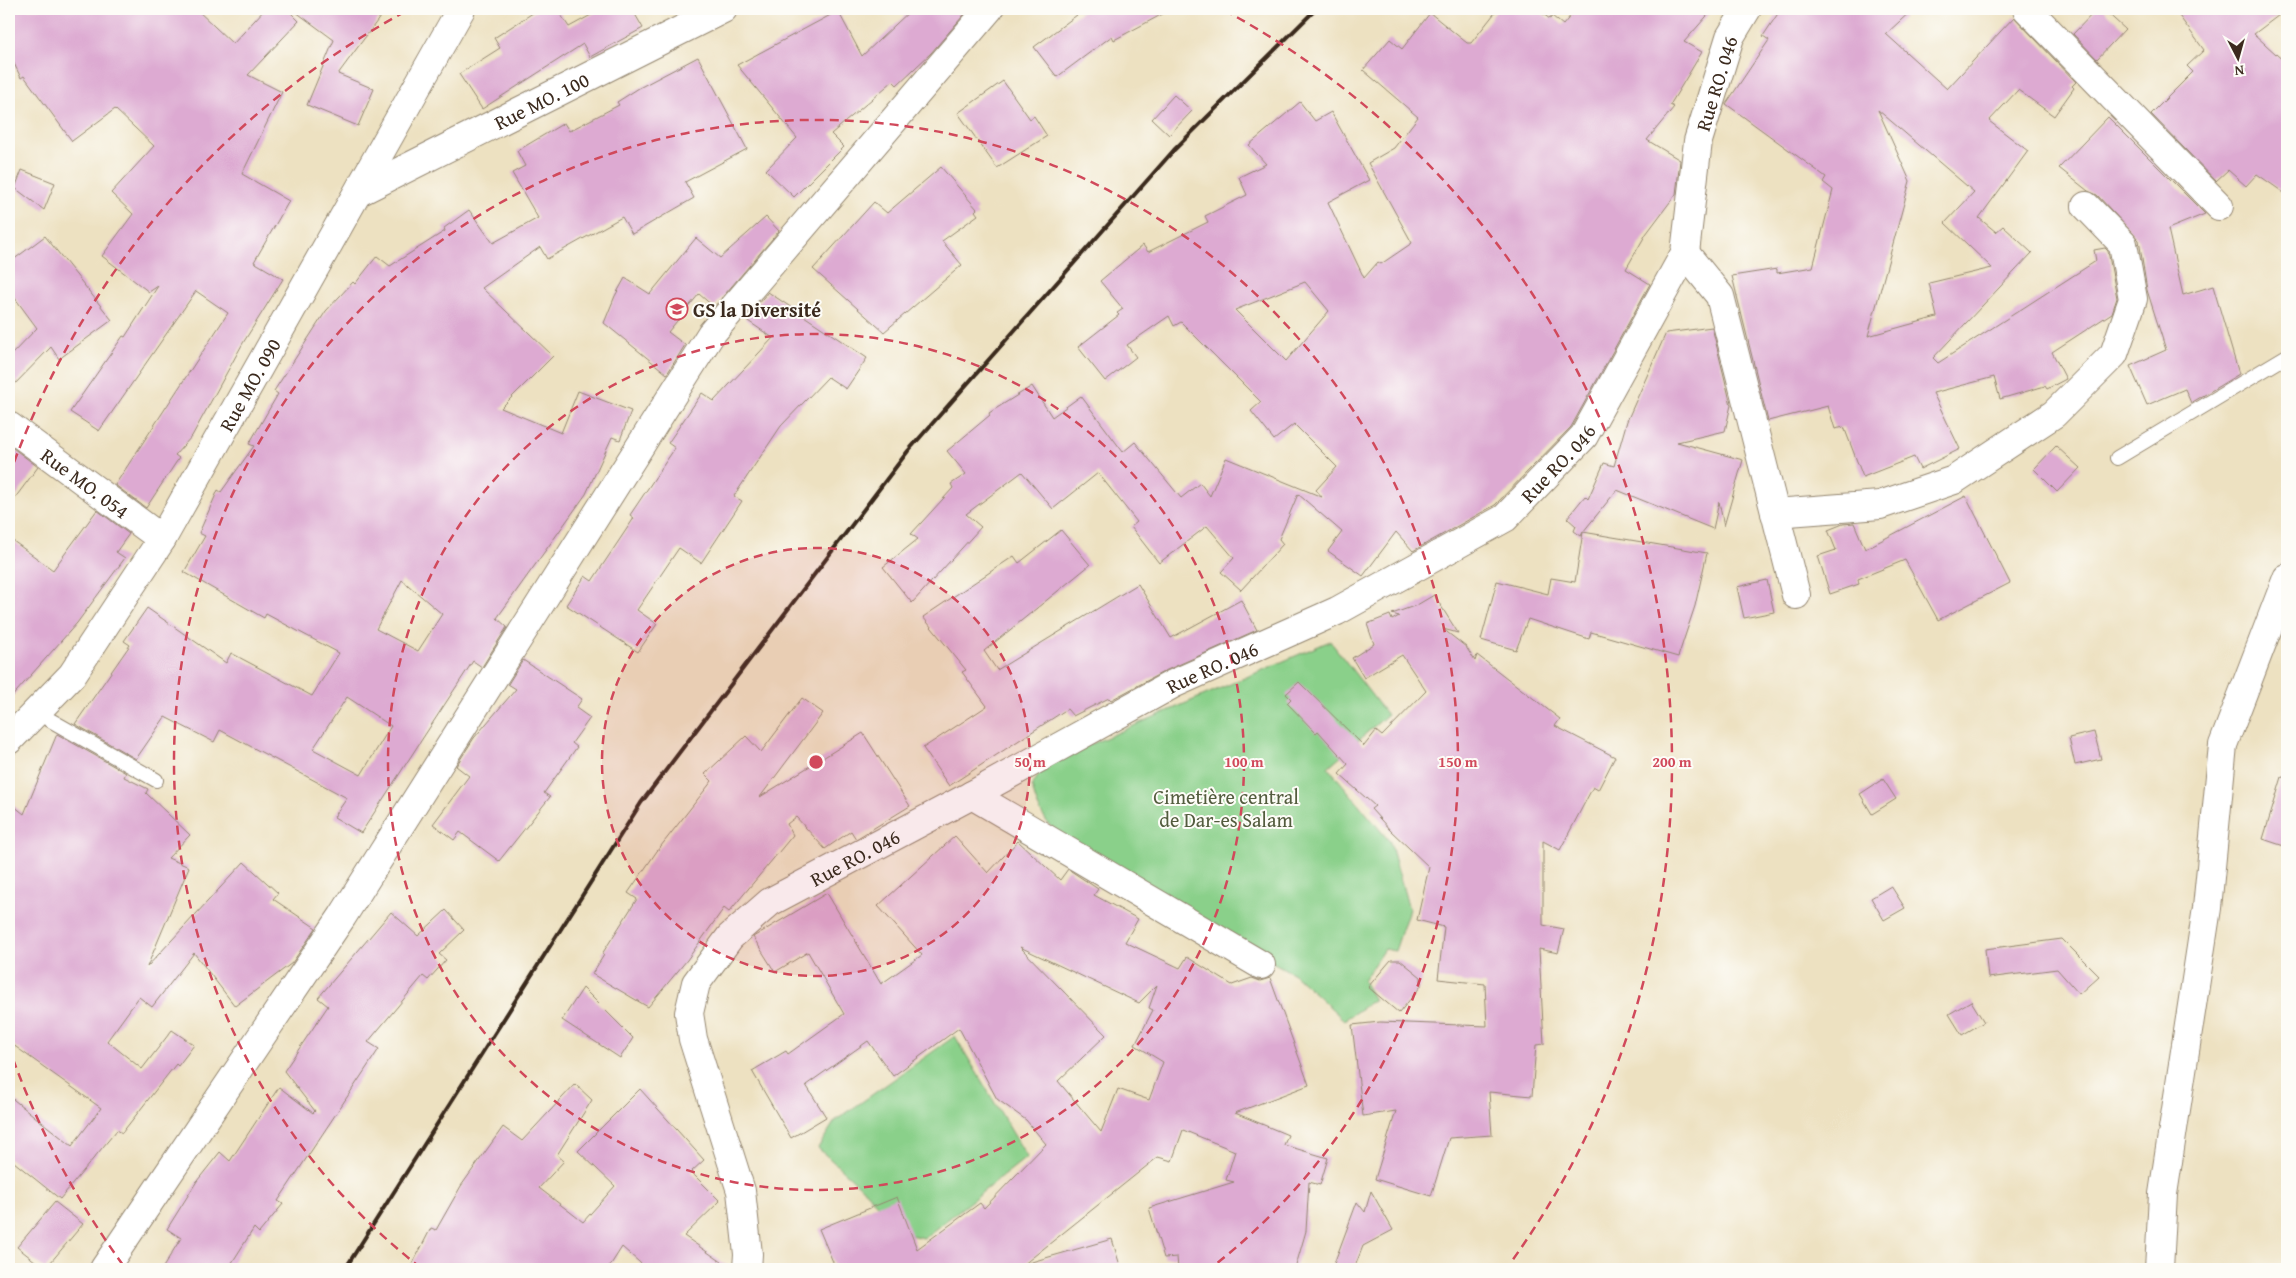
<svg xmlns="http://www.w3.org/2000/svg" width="2296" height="1278" font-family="'Gentium Book Plus',serif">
  <rect width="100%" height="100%" fill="#fdfcf7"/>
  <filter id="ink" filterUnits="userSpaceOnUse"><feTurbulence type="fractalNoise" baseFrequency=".02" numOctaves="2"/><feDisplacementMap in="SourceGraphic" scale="10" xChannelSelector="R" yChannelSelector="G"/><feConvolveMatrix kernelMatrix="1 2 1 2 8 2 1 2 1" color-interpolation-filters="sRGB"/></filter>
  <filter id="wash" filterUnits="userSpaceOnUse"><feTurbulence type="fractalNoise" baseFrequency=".0096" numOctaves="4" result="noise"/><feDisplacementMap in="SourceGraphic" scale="20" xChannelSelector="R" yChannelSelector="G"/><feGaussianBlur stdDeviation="1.12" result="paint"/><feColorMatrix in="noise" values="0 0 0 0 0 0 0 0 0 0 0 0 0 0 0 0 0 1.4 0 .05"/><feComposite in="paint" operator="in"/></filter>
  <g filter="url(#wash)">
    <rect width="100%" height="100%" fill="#ede1c1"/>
    <g fill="#8ad08a" stroke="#627d54">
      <path d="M 1330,641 L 1387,715 L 1328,767 L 1390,842 L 1409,909 L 1395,951 L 1384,949 L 1363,981 L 1374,1000 L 1344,1020 L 1294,974 L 1229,938 L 1059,836 C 1044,820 1036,807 1032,786 L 1041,771 L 1059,758 Z"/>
      <path d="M 955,1036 L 1027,1157 L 924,1238 L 905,1234 L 860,1186 L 818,1148 L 835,1121 Z"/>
    </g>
    <g id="blocks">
      <g fill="#ddaad2" fill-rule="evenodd">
        <path d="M 20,9 L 196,9 L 233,44 L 265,9 L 287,9 L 299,21 L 248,75 L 282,92 L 242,174 L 289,201 L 254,262 L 283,279 L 243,343 L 192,436 L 175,455 L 179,458 L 146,508 L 115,485 L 228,313 L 196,291 L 99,431 L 70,412 L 123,336 L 125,337 L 158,286 L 149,292 L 102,256 L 133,214 L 111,193 L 154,146 L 115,109 L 72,141 L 24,76 L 21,78 L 9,53 L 9,14 Z"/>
        <path d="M 292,9 L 386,9 L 338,74 L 374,89 L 358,126 L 307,105 L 334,40 Z"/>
        <path d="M 539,9 L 557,9 L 569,27 L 602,9 L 632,9 L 643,28 L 590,57 L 583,44 L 482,109 L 459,74 L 500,48 L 494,38 Z"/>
        <path d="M 912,9 L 969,9 L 931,53 L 897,85 L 893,81 L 831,134 L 844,147 L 794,197 L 766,170 L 797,138 L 737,65 L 838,11 L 862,56 Z"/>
        <path d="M 1085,9 L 1172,9 L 1114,40 L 1112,36 L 1057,77 L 1034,47 Z"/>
        <path d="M 1498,9 L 1536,9 L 1550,19 L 1552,16 L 1563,25 L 1576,9 L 1713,9 L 1684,42 L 1702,52 L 1670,105 L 1674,107 L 1647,140 L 1680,160 L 1676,194 L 1646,234 L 1626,269 L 1650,284 L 1571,427 L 1495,505 L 1413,551 L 1396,532 L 1363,576 L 1328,551 L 1342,532 L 1298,494 L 1279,539 L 1283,544 L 1241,590 L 1221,572 L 1234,558 L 1207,526 L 1159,563 L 1131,527 L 1137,522 L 1098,473 L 1053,509 L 1022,472 L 966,514 L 981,527 L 912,603 L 883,567 L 918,539 L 911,534 L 953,488 L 951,484 L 966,474 L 947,451 L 990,415 L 989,413 L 1032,386 L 1052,417 L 1081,396 L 1123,452 L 1135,442 L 1181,498 L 1200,483 L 1210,496 L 1226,458 L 1322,497 L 1316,490 L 1337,467 L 1294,424 L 1274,440 L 1251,411 L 1261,402 L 1181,322 L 1174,326 L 1169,316 L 1127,345 L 1136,357 L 1105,381 L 1078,347 L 1119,315 L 1117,313 L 1123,309 L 1100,281 L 1143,245 L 1148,252 L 1208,222 L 1205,216 L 1247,195 L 1239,177 L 1266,164 L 1249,145 L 1300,102 L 1315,121 L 1331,112 L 1369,180 L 1328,202 L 1364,278 L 1378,262 L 1381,264 L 1412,243 L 1368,163 L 1394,148 L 1418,117 L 1363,70 L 1390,39 L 1402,49 L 1430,13 L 1467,43 L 1471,43 ZM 1305,282 L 1329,311 L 1286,361 L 1235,310 Z"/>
        <path d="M 1781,9 L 1913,9 L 1886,34 L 1947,89 L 2014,17 L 2076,82 L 2072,86 L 2074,88 L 2054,116 L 2018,90 L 1989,121 L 2028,151 L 1979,218 L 1996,232 L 2003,226 L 2032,253 L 1933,358 L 1938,363 L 2096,261 L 2094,250 L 2105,248 L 2108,251 L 2117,298 L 2112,313 L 2052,352 L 2066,379 L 2047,389 L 2045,386 L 2000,399 L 1994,377 L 1933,393 L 1960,449 L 1920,469 L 1914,457 L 1863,477 L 1844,427 L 1835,429 L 1828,406 L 1768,421 L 1732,276 L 1777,269 L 1777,273 L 1813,267 L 1833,190 L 1823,182 L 1826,177 L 1726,104 L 1769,40 L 1763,36 ZM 1878,110 L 1974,192 L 1945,223 L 1992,268 L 1929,283 L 1937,317 L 1868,336 L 1910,181 Z"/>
        <path d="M 2097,9 L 2103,9 L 2125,29 L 2097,59 L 2073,34 Z"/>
        <path d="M 2174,9 L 2287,9 L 2254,34 L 2287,64 L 2287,195 L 2257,174 L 2246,186 L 2228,170 L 2216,181 L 2151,114 L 2193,72 L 2187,66 L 2204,50 Z"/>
        <path d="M 698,57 L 747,149 L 685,182 L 694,198 L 632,234 L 622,217 L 547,259 L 540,247 L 482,288 L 553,356 L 501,408 L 561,433 L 578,391 L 631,411 L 620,440 L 612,437 L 586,494 L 497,618 L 507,627 L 482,667 L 473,661 L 361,833 L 334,817 L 347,798 L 220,730 L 214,742 L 165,717 L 136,759 L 75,724 L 130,645 L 124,641 L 147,608 L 226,663 L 231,653 L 312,696 L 339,653 L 266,614 L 264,618 L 184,572 L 205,536 L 199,533 L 218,490 L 221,492 L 254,446 L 249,444 L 278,394 L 274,391 L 326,311 L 353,282 L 355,284 L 377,256 L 390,266 L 445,231 L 444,228 L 469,210 L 493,243 L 538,218 L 512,173 L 525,166 L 517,151 L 564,123 L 569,131 L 619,105 L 617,102 L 639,88 ZM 402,580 L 442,614 L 418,651 L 376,629 ZM 347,697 L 391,726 L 361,775 L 313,749 Z"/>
        <path d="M 1003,81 L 1030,119 L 1034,116 L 1047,136 L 997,168 L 958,113 Z"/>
        <path d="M 1174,95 L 1192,111 L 1169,135 L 1152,119 Z"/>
        <path d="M 2108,117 L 2205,214 L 2168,229 L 2183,295 L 2213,286 L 2239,374 L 2191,403 L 2185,389 L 2147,405 L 2130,366 L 2166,350 L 2147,290 L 2139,240 L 2097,195 L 2088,191 L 2059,168 Z"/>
        <path d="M 941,167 L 977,209 L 975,211 L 978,215 L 942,241 L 962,265 L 884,332 L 813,269 L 874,202 L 887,213 Z"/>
        <path d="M 22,170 L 55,183 L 44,210 L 15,188 Z"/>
        <path d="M 766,217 L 779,231 L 714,307 L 699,294 L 668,332 L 685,345 L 667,374 L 604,323 L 615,296 L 625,278 L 650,294 L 696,238 L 720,258 Z"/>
        <path d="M 45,236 L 112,320 L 59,359 L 51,347 L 9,390 L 9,357 L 37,328 L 9,290 L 9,263 Z"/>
        <path d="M 768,292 L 867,358 L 846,389 L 828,377 L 781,426 L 734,496 L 742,501 L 701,563 L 679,548 L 637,610 L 657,624 L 638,652 L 566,605 L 585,576 L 592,581 L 634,518 L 630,515 L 675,448 L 668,443 L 702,393 L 714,401 L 773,338 L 745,319 Z"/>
        <path d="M 1712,327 L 1731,405 L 1725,431 L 1677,442 L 1743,460 L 1724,526 L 1719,502 L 1713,529 L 1617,490 L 1583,532 L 1707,553 L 1695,606 L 1678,657 L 1591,632 L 1589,639 L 1528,619 L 1516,650 L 1481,640 L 1497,581 L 1548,594 L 1551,578 L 1575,582 L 1583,532 L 1581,536 L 1574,531 L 1576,526 L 1567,518 L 1585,496 L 1588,499 L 1604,463 L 1614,466 L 1627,421 L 1666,333 Z"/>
        <path d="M 9,445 L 38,467 L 9,506 Z"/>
        <path d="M 2056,446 L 2080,468 L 2057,492 L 2034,469 Z"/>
        <path d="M 1966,496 L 2010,583 L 1938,620 L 1905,560 L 1858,579 L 1859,584 L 1830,594 L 1818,556 L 1836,550 L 1828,530 L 1843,524 L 1854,523 L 1865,549 Z"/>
        <path d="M 97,510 L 129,534 L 116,552 L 125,558 L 77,623 L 9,700 L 9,538 L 53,570 Z"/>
        <path d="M 1061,530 L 1090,565 L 984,651 L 997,670 L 1138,584 L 1171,638 L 1241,600 L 1257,630 L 1167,670 L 1111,700 L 1109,698 L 1073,716 L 1067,709 L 949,786 L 923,748 L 987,706 L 962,672 L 966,670 L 923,617 L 1014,556 L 1019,563 Z"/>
        <path d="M 1767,580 L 1774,612 L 1744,618 L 1737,587 Z"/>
        <path d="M 1434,595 L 1458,633 L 1443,629 L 1466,647 L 1475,661 L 1477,655 L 1560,719 L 1555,726 L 1615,757 L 1598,790 L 1593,787 L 1560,850 L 1543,841 L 1543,925 L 1564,929 L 1558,953 L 1539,949 L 1544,1044 L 1536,1045 L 1532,1096 L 1489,1092 L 1492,1135 L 1449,1138 L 1431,1196 L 1375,1179 L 1396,1111 L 1363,1116 L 1352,1025 L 1380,1022 L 1487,1026 L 1485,984 L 1438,979 L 1444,927 L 1417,920 L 1429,867 L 1390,830 L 1371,809 L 1375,806 L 1339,774 L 1348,764 L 1318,731 L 1316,733 L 1287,703 L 1291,699 L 1286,694 L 1299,682 L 1364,746 L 1376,731 L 1382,736 L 1426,691 L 1402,655 L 1364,678 L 1352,658 L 1374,644 L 1367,624 L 1390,615 L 1392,620 L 1399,616 L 1392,614 L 1417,605 Z"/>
        <path d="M 523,660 L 582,699 L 576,708 L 590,718 L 572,743 L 577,747 L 544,793 L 550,797 L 499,861 L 460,832 L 454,840 L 433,824 L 469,776 L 456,766 L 474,738 L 516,689 L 508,684 Z"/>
        <path d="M 802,698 L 823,713 L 760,797 L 863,733 L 910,806 L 856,839 L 851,831 L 825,849 L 796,817 L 787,824 L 793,835 L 729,912 L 724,908 L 687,960 L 648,1007 L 592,974 L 604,955 L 602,954 L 637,899 L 628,893 L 657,851 L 712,781 L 705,774 L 746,736 L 761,752 Z"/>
        <path d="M 2094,732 L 2101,759 L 2075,765 L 2069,738 Z"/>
        <path d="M 57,734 L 126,773 L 124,777 L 148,789 L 146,793 L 190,835 L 168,858 L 189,867 L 147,967 L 244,862 L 278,893 L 273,899 L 316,928 L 292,963 L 235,1006 L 194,953 L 152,1007 L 139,997 L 107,1041 L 142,1069 L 172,1030 L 194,1045 L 178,1066 L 176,1064 L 122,1133 L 117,1130 L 60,1199 L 9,1158 L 9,1096 L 72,1146 L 101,1108 L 9,1042 L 9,802 L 24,814 Z"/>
        <path d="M 2282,777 L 2287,778 L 2287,847 L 2263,839 Z"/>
        <path d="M 1883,779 L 1896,799 L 1872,814 L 1860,794 Z"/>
        <path d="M 955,836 L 988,873 L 1018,841 L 1060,880 L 1068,869 L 1098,889 L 1094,895 L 1138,919 L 1125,942 L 1180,968 L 1187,957 L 1232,985 L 1252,978 L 1260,981 L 1270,978 L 1309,1085 L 1235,1113 L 1288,1135 L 1284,1145 L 1328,1158 L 1320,1185 L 1309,1182 L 1306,1231 L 1295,1269 L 1178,1269 L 1177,1257 L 1164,1258 L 1149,1208 L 1234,1182 L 1226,1180 L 1235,1151 L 1183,1130 L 1172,1161 L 1158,1157 L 1018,1269 L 836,1269 L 819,1229 L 897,1197 L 917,1249 L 980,1203 L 984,1208 L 1046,1144 L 1026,1120 L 997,1099 L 959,1028 L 893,1076 L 868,1041 L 806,1085 L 826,1117 L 791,1138 L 752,1071 L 786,1051 L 788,1054 L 844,1014 L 808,952 L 775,972 L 753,937 L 827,893 L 881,984 L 922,955 L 878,906 ZM 1020,947 L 1139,1003 L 1157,985 L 1149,1008 L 1153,1010 L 1135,1045 L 1163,1062 L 1149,1100 L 1118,1089 L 1101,1132 L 1058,1081 L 1106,1035 Z"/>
        <path d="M 1891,886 L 1905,908 L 1884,920 L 1871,898 Z"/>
        <path d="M 446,910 L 464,930 L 439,954 L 446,960 L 428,980 L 423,976 L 368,1042 L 379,1049 L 278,1201 L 283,1204 L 259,1233 L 254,1228 L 228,1269 L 162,1269 L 181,1238 L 167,1229 L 197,1181 L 220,1152 L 230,1161 L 279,1087 L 313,1113 L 315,1111 L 284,1071 L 328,1006 L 318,998 L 391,912 L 418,936 Z"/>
        <path d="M 2062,939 L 2099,976 L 2079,994 L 2057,969 L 1988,978 L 1985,949 Z"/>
        <path d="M 1391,960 L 1400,960 L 1421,977 L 1421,986 L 1399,1013 L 1368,987 Z"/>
        <path d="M 583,988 L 633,1038 L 620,1058 L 562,1020 Z"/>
        <path d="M 1971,1001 L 1984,1022 L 1962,1035 L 1949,1014 Z"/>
        <path d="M 575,1084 L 592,1100 L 557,1155 L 564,1161 L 539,1188 L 583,1222 L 615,1186 L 578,1151 L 640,1089 L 704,1160 L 691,1172 L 720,1201 L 684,1236 L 732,1269 L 647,1269 L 622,1247 L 608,1269 L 410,1269 L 431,1228 L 436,1230 L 461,1186 L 503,1127 L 522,1141 Z"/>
        <path d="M 1371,1191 L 1393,1230 L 1363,1246 L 1354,1269 L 1332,1269 L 1357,1202 L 1365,1212 Z"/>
        <path d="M 55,1202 L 83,1224 L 45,1269 L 17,1247 Z"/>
        <path d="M 1112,1239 L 1121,1269 L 1029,1269 L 1028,1263 Z"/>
      </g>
    </g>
  </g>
  <g filter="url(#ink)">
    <use href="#blocks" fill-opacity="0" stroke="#948670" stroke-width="1"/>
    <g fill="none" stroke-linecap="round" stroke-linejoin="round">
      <g stroke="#948670" stroke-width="16">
        <g id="lane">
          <path d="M 2117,458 L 2287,356"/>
          <path d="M 36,712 L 156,780"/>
        </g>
      </g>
      <g stroke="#948670" stroke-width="30">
        <g id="street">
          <path d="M 2027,9 L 2219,206"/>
          <path id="s1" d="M 359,192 L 723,9"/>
          <path d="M 1685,253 L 1720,296 L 1796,595"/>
          <path id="s2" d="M 9,426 L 162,539"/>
          <path d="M 1775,513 L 1880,505 L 1954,480 L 2054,414 L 2114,354 L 2133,299 L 2123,244 L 2086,206"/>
          <path d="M 972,795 L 1261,965"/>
          <path d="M 104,1269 L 342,917 L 711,334 L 989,9"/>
          <path d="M 2159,1269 L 2163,1194 L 2207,908 L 2223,745 L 2287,578"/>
        </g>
      </g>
      <g stroke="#948670" stroke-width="30">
        <g id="secondary">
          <path id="s3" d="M 9,740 L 72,675 L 162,539 L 461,9"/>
          <path id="s4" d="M 747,1269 L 748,1254 L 741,1191 L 693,1039 L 689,1013 L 696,983 L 730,937 L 770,902 L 972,795 L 1173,684 L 1337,611 L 1505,518 L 1584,436 L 1685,253 L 1698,141 L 1730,37 L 1747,9"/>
        </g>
      </g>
      <use href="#lane" stroke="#fff" stroke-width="14"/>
      <use href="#street" stroke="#fff" stroke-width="28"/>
      <use href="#secondary" stroke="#fff" stroke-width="28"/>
      <path stroke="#3b2a1e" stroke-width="4" d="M 345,1269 L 641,803 L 908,451 L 1174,150 L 1316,9"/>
    </g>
  </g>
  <circle cx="816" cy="762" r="214" fill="#d1495b" fill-opacity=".12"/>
  <g fill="none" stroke="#d1495b" stroke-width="2.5" stroke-dasharray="9 6">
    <circle cx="816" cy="762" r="214"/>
    <circle cx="816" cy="762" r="428"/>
    <path d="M421 1268A642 642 0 1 1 1211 1268"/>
    <path d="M123 1265A856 856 0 0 1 9 1048M9 476A856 856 0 0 1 408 10M1224 10A856 856 0 0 1 1509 1265"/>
  </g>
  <defs>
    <g id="school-ring" transform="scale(1.125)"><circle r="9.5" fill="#fdfcf7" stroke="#d1495b" stroke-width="1.5"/><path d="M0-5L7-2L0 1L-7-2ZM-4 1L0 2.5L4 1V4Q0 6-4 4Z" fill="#d1495b"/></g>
  </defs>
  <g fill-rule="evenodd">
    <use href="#school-ring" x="677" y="309"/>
  </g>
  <g text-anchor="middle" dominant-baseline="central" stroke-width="4" stroke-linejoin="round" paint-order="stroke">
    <g font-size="20" fill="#3b2a1e" stroke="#fdfcf7">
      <text stroke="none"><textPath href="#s4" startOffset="1731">Rue RO. 046</textPath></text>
      <text stroke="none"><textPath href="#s1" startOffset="204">Rue MO. 100</textPath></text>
      <text stroke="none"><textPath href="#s3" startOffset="431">Rue MO. 090</textPath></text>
      <text stroke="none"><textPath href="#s4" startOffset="1311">Rue RO. 046</textPath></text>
      <text stroke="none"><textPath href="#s2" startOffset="95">Rue MO. 054</textPath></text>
      <text stroke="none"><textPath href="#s4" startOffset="906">Rue RO. 046</textPath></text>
      <text stroke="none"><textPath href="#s4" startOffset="501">Rue RO. 046</textPath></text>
    </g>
    <g font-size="20" font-weight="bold" fill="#3b2a1e" stroke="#fdfcf7" text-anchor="start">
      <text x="693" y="309">GS la Diversité</text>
    </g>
    <g font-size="20" fill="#535c3e" stroke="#fdfcf7">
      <text x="1226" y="796">Cimetière central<tspan x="1226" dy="23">de Dar-es Salam</tspan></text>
    </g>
  </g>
  <circle cx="816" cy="762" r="8" fill="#d1495b" stroke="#fdfcf7" stroke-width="2.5"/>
  <g font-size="15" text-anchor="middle" font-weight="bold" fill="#d1495b" stroke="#fdfcf7" stroke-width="4" stroke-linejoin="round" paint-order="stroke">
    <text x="1030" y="767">50 m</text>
    <text x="1244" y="767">100 m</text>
    <text x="1458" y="767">150 m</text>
    <text x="1672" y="767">200 m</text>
  </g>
  <rect width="2296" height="1278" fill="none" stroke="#fdfcf7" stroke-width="30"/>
  <g transform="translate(2238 58) rotate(174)" stroke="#fdfcf7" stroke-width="4" paint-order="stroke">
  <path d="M0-4L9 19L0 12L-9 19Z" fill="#3b2a1e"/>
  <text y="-8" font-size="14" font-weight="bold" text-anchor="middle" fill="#3b2a1e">N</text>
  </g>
</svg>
